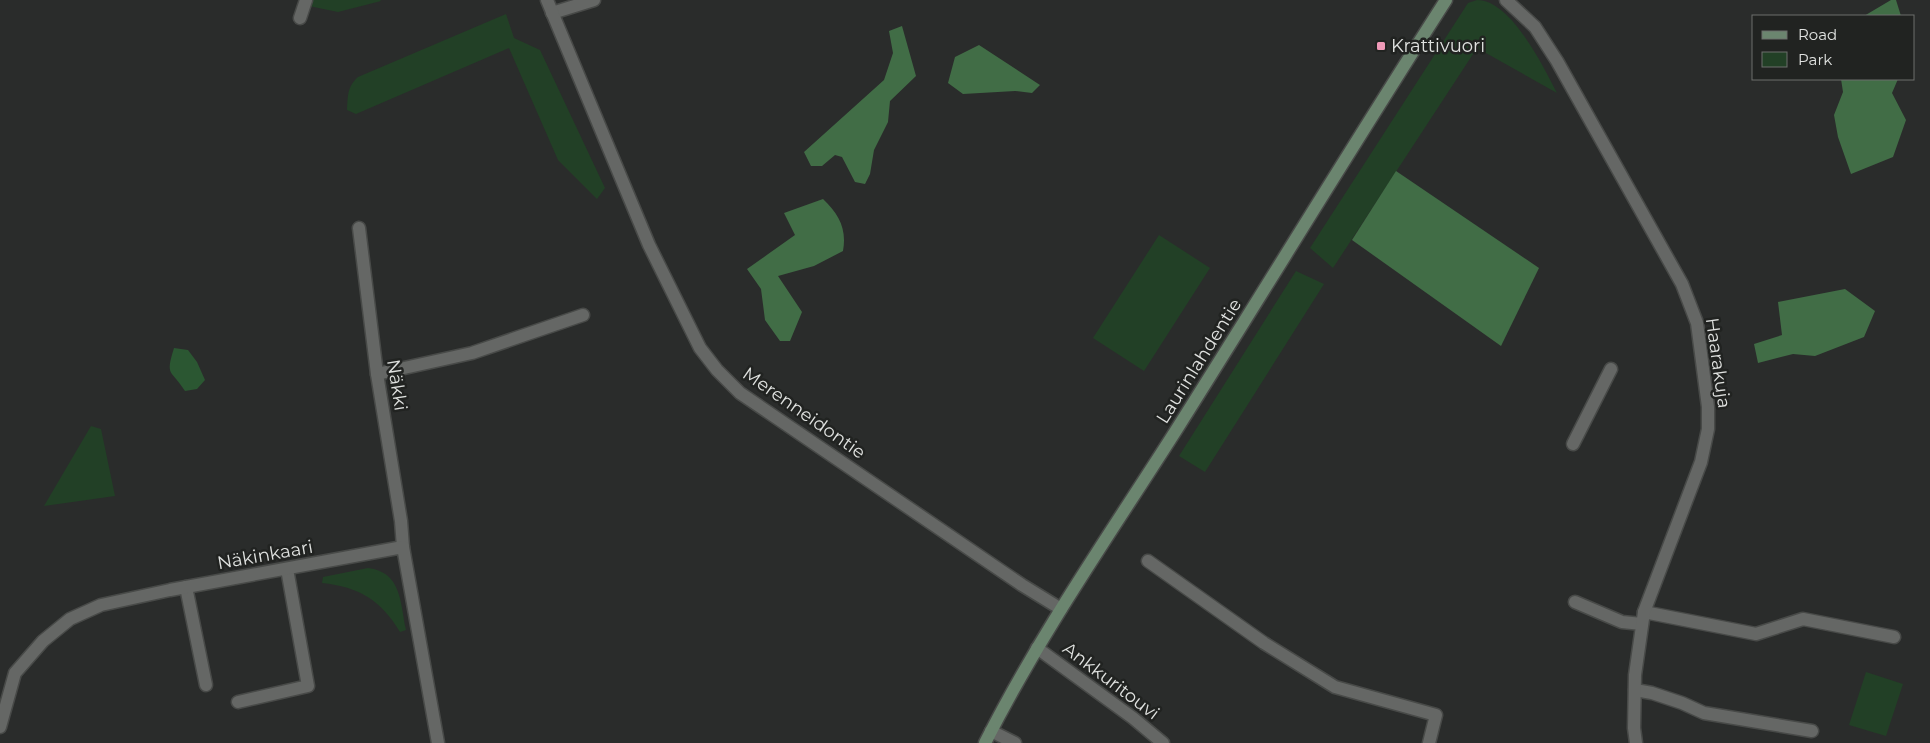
<svg xmlns="http://www.w3.org/2000/svg" width="1930" height="743" font-family="Montserrat,sans-serif">
  <rect width="100%" height="100%" fill="#2a2c2b"/>
  <g fill="#224026">
    <path d="M 311,0 L 380,0 L 381,1 L 338,12 L 309,6 Z"/>
    <path d="M 1477,0 C 1511,0 1543,66 1557,93 L 1477,48 L 1333,268 L 1310,248 L 1468,3 Z"/>
    <path d="M 506,14 L 514,38 L 540,50 L 605,188 L 597,199 L 558,160 L 509,48 L 356,114 L 347,110 C 348,96 347,87 358,77 Z"/>
    <path d="M 1159,235 L 1210,268 L 1144,371 L 1093,338 Z"/>
    <path d="M 1296,271 L 1324,284 L 1205,472 L 1179,456 Z"/>
    <path d="M 91,426 L 101,429 L 115,496 L 44,506 Z"/>
    <path d="M 368,568 C 402,572 400,603 406,630 L 400,632 C 381,600 359,587 322,583 L 323,577 Z"/>
    <path d="M 1866,672 L 1903,684 L 1886,736 L 1849,725 Z"/>
  </g>
  <g fill="#416d46">
    <path d="M 1891,0 L 1896,0 L 1901,16 L 1864,16 Z"/>
    <path d="M 902,26 L 916,76 L 890,101 L 888,122 L 874,150 L 870,174 L 865,184 L 855,182 L 842,157 L 835,155 L 822,166 L 811,166 L 804,152 L 884,80 L 893,53 L 889,31 Z"/>
    <path d="M 979,45 L 1040,85 L 1032,93 L 1015,91 L 963,94 L 948,83 L 955,57 Z"/>
    <path d="M 1841,79 L 1898,79 L 1892,93 L 1906,120 L 1893,157 L 1851,174 L 1838,137 L 1834,115 L 1843,92 Z"/>
    <path d="M 1396,171 L 1539,268 L 1501,346 L 1352,240 Z"/>
    <path d="M 823,199 C 839,214 847,229 843,251 L 814,266 L 778,276 L 802,312 L 790,341 L 780,341 L 765,320 L 761,289 L 747,269 L 795,235 L 784,213 Z"/>
    <path d="M 1845,289 L 1875,311 L 1864,337 L 1815,356 L 1793,354 L 1758,363 L 1754,344 L 1782,335 L 1778,302 Z"/>
  </g>
  <path fill="#2b5732" d="M 174,348 L 188,350 L 197,362 L 205,380 L 197,389 L 185,391 C 171,369 165,377 174,348 Z"/>
  <g fill="none" stroke-linecap="round" stroke-linejoin="round">
    <g stroke="#484a48" stroke-width="15">
      <g id="lane">
        <path d="M 552,13 L 594,0"/>
        <path d="M 300,18 L 306,0"/>
        <path d="M 377,374 L 472,353 L 583,315"/>
        <path d="M 1573,444 L 1611,369"/>
        <path d="M 1148,561 L 1264,643 L 1335,687 L 1436,715 L 1429,743"/>
        <path d="M 186,587 L 206,685"/>
        <path d="M 1575,602 L 1622,622 L 1642,624"/>
        <path d="M 1644,612 L 1756,634 L 1803,619 L 1894,637"/>
        <path d="M 1037,648 L 1133,718 L 1163,743"/>
        <path d="M 1635,690 L 1652,693 L 1682,703 L 1704,713 L 1812,731"/>
        <path d="M 238,702 L 308,686 L 287,569"/>
        <path d="M 991,731 L 1015,743"/>
      </g>
    </g>
    <g stroke="#484a48" stroke-width="15">
      <g id="street">
        <path d="M 547,0 L 649,245 L 700,348 L 717,370 L 740,393 L 1022,585 L 1061,609"/>
        <path d="M 1506,0 L 1535,27 L 1557,61 L 1682,284 L 1697,323 L 1708,407 L 1708,429 L 1701,462 L 1644,612 L 1635,675 L 1634,728 L 1636,743"/>
        <path d="M 359,228 L 377,374 L 401,521 L 403,547"/>
        <path d="M 0,727 L 15,673 L 43,641 L 70,619 L 101,605 L 170,590 L 403,547 L 438,743"/>
      </g>
    </g>
    <g stroke="#484a48" stroke-width="15">
      <path id="secondary" d="M 985,743 C 1040,634 1110,534 1175,432 C 1266,288 1354,143 1446,0"/>
    </g>
    <use href="#lane" stroke="#656765" stroke-width="12"/>
    <use href="#street" stroke="#656765" stroke-width="12"/>
    <use href="#secondary" stroke="#6b856f" stroke-width="12"/>
  </g>
  <rect fill="#ef9ab8" stroke="#212321" stroke-width="2" x="1376" y="41" width="10" height="10" rx="2.5"/>
  <g text-anchor="middle" dominant-baseline="central" stroke-width="5" stroke-linejoin="round" paint-order="stroke">
    <g font-size="18" fill="#e0e2e0" stroke="#212321" text-anchor="start">
      <text x="1391" y="46">Krattivuori</text>
    </g>
    <g font-size="18" fill="#e0e2e0" stroke="#212321">
      <text transform="translate(1199 361) rotate(-58)">Laurinlahdentie</text>
      <text transform="translate(1718 363) rotate(82)">Haarakuja</text>
      <text transform="translate(397 385) rotate(81)">Näkki</text>
      <text transform="translate(804 413) rotate(35)">Merenneidontie</text>
      <text transform="translate(265 555) rotate(-10)">Näkinkaari</text>
      <text transform="translate(1111 681) rotate(37)">Ankkuritouvi</text>
    </g>
  </g>
  <rect x="1752" y="15" width="162" height="65" fill="#212321" stroke="#6d6f6d"/>
  <rect x="1762" y="31" width="25" height="8" fill="#6b856f" stroke="#6d6f6d"/>
  <text x="1798" y="40" font-size="15" fill="#e0e2e0">Road</text>
  <rect x="1762" y="52" width="25" height="15" fill="#224026" stroke="#6d6f6d"/>
  <text x="1798" y="65" font-size="15" fill="#e0e2e0">Park</text>
</svg>
